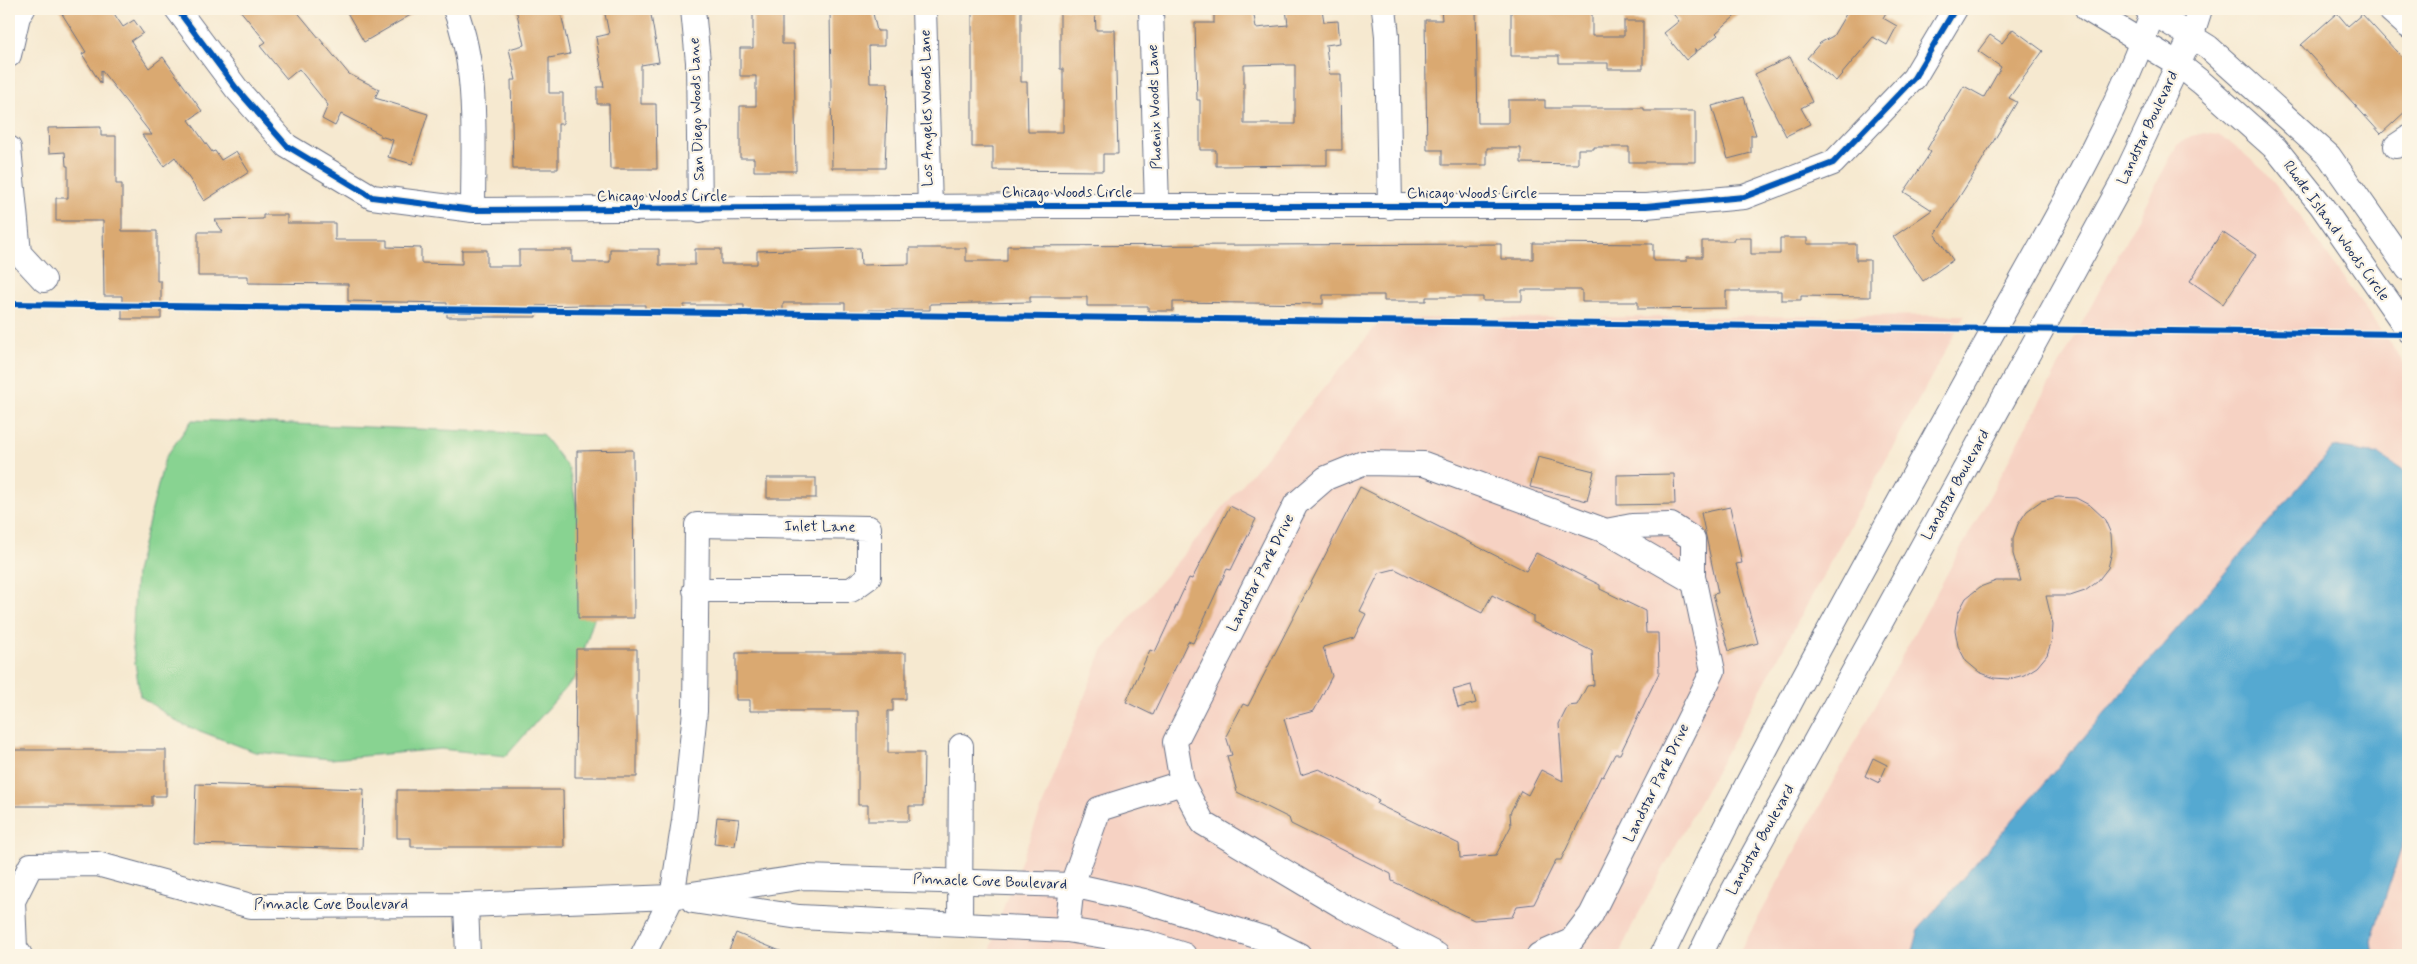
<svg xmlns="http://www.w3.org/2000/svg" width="2417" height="964" font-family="Mynerve,sans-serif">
  <rect width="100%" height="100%" fill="#fcf5e5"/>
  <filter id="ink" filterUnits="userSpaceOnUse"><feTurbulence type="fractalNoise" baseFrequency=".02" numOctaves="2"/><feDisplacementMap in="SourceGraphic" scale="10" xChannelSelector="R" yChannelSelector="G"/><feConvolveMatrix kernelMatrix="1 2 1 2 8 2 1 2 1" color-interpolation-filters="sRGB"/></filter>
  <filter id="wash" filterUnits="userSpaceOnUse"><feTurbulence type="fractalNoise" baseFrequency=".0096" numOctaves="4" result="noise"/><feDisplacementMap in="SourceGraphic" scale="20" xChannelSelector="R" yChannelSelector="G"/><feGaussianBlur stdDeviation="1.12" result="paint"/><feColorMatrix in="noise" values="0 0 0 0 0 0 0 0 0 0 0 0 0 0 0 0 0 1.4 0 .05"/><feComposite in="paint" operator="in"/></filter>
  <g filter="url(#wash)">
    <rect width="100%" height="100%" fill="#f6e9d0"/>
    <g fill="#f6d2c3">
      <path d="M 2205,133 L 2218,135 L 2233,144 L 2265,172 L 2294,208 L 2408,369 L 2408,955 L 1738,955 L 1988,499 L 2177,145 L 2191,136 Z"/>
      <path d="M 1965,315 L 1633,924 L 1619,955 L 989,955 L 1005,903 L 1102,651 L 1382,319 Z"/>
    </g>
    <path fill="#88d391" stroke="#528178" d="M 192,420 L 542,434 L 569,469 L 598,606 L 575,678 L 506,756 L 441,749 L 331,759 L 255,752 L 179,723 L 140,696 L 132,642 L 136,572 L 165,458 Z"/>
    <path fill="#55a9d1" stroke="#386c98" d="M 2333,447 L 2378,454 L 2408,474 L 2408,828 L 2371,941 L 2373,955 L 1912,955 L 1919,929 Z"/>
    <g id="blocks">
      <g fill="#daa971" fill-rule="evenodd">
        <path d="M 59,9 L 111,9 L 123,27 L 134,20 L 143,33 L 131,41 L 149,68 L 163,57 L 202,111 L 189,120 L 212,152 L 215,151 L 221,160 L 236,151 L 249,172 L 204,201 L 175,157 L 164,166 L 142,135 L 152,135 L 101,70 L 101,84 L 82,54 L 86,52 Z"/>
        <path d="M 239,9 L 295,9 L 349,74 L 379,89 L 375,98 L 428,114 L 412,164 L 388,157 L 393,140 L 380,136 L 380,134 L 341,114 L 335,126 L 322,119 L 328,105 L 299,69 L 287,79 L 260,46 L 266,42 Z"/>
        <path d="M 345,9 L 421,9 L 364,42 Z"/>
        <path d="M 516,9 L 560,9 L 570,54 L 549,58 L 549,93 L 563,93 L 563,124 L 558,124 L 558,169 L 513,169 L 511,80 L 516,80 L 509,49 L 524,45 Z"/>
        <path d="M 604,9 L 650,9 L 659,62 L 641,65 L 641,104 L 656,104 L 657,169 L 610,169 L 609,104 L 597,104 L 597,87 L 604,87 L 596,37 L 609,34 Z"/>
        <path d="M 753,9 L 782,9 L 782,44 L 794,44 L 796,171 L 754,171 L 754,158 L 740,158 L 740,106 L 756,106 L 756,76 L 740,76 L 740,48 L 753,48 Z"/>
        <path d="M 830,9 L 872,9 L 877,31 L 884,31 L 884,46 L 869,46 L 870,83 L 888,83 L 885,168 L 832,168 Z"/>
        <path d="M 972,9 L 1021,9 L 1021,82 L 1027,82 L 1028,132 L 1063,132 L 1063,69 L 1060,69 L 1060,9 L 1095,9 L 1096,30 L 1115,30 L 1118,154 L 1103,154 L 1103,171 L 993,170 L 993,147 L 972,147 Z"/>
        <path d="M 1214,9 L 1253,9 L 1256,28 L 1288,25 L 1286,9 L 1322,9 L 1324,22 L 1338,21 L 1340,43 L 1326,45 L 1329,74 L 1341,74 L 1342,150 L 1327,150 L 1327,165 L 1216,166 L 1216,150 L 1200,150 L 1200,100 L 1197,100 L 1195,23 L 1214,23 ZM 1285,64 L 1285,65 L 1295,65 L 1295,124 L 1244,124 L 1244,65 Z"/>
        <path d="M 1441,9 L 1476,9 L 1478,123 L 1508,123 L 1508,100 L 1545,100 L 1545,108 L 1644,108 L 1644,111 L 1695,111 L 1695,162 L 1629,162 L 1629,147 L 1594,147 L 1594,149 L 1578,149 L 1578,164 L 1521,163 L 1521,148 L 1487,148 L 1487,165 L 1442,165 L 1442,150 L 1427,150 L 1425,20 L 1442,20 Z"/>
        <path d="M 1511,9 L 1592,11 L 1592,36 L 1624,36 L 1624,21 L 1643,21 L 1643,69 L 1608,69 L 1608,63 L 1559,63 L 1559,56 L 1511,56 Z"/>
        <path d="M 1669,9 L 1743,9 L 1716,33 L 1718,35 L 1696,52 L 1695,48 L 1695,53 L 1686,60 L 1664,33 L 1679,21 Z"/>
        <path d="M 1849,9 L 1888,9 L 1883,18 L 1897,26 L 1887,45 L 1873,37 L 1836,81 L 1807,58 L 1820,43 L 1833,36 Z"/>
        <path d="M 2337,13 L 2348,26 L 2362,14 L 2408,64 L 2408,109 L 2381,134 L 2301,45 Z"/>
        <path d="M 2013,29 L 2043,51 L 2009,98 L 2017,102 L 1972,177 L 1935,235 L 1953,260 L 1923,281 L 1893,237 L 1932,210 L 1904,192 L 1931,152 L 1927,149 L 1964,86 L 1984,97 L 2001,67 L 1978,51 L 1990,35 L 2002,43 Z"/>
        <path d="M 1790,57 L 1812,102 L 1801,108 L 1810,124 L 1786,136 L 1755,74 Z"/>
        <path d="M 1744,97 L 1756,135 L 1751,135 L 1751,153 L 1728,159 L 1712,106 Z"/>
        <path d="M 101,127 L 101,136 L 116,136 L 116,184 L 122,184 L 122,231 L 157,231 L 157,281 L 161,281 L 161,319 L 122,319 L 122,296 L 104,296 L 103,221 L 56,221 L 56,198 L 68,198 L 68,166 L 66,166 L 65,152 L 49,153 L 48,128 Z"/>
        <path d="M 263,215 L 287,215 L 287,223 L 335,223 L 335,240 L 387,240 L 387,247 L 421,248 L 421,263 L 462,264 L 462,250 L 487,250 L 487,266 L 519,266 L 519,250 L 572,250 L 572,262 L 610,262 L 610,249 L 659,249 L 659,265 L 695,265 L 695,249 L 721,249 L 721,264 L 757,264 L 757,251 L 860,248 L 861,265 L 909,264 L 909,248 L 966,248 L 966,261 L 1007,261 L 1007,246 L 1501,244 L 1501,259 L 1533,259 L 1533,243 L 1653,244 L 1653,261 L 1687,261 L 1687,257 L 1702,257 L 1702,241 L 1734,241 L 1734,238 L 1751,238 L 1751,254 L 1780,254 L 1780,238 L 1807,238 L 1807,244 L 1856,244 L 1856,260 L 1870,260 L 1870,297 L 1801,296 L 1801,300 L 1781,300 L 1781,291 L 1726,291 L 1726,308 L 1638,309 L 1638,302 L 1582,302 L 1582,290 L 1522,290 L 1522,301 L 1483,301 L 1483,297 L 1426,297 L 1426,301 L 1384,301 L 1384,295 L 1323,295 L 1323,304 L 1173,302 L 1173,311 L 1148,311 L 1148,306 L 1087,306 L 1087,297 L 1030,297 L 1030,302 L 930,304 L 930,310 L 868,310 L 868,313 L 845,314 L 845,303 L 783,303 L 783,312 L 744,312 L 744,305 L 684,305 L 684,313 L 645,313 L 645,305 L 584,305 L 536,306 L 536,317 L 447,317 L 447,303 L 348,301 L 348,284 L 248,283 L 248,276 L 198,276 L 198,232 L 223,232 L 215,220 L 263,219 Z"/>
        <path d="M 2222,232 L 2256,255 L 2223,304 L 2190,281 Z"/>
        <path d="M 633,450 L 634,618 L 578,618 L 577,451 Z"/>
        <path d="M 1538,457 L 1594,471 L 1587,501 L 1530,487 Z"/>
        <path d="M 1674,474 L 1675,504 L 1617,505 L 1617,475 Z"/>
        <rect x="767" y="478" width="49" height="20"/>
        <path d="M 1360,487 L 1526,571 L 1536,553 L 1600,585 L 1600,589 L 1645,611 L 1646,633 L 1658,633 L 1659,673 L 1620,754 L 1615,754 L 1603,777 L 1601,776 L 1561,860 L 1556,860 L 1534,904 L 1517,906 L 1512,917 L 1474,920 L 1392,881 L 1391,874 L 1291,824 L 1289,818 L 1237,792 L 1227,756 L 1232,755 L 1226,736 L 1243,704 L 1248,706 ZM 1395,569 L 1482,613 L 1492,595 L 1533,616 L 1533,622 L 1592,651 L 1594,685 L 1587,686 L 1577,705 L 1568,706 L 1559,724 L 1563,781 L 1541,770 L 1528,795 L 1521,791 L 1510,813 L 1511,826 L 1496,855 L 1460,858 L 1459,844 L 1377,804 L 1379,800 L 1319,769 L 1301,775 L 1284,719 L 1314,711 L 1332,676 L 1323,647 L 1354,638 L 1366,614 L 1360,611 L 1379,573 Z"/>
        <path d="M 2058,497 L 2076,498 L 2091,506 L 2104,518 L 2111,534 L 2112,551 L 2108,568 L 2097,582 L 2085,591 L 2070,596 L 2046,596 L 2053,625 L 2052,640 L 2047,655 L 2037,667 L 2024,675 L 2009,679 L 1994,678 L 1979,672 L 1966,661 L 1958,646 L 1955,630 L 1958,613 L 1966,598 L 1980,587 L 1996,581 L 2021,581 L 2013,554 L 2013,538 L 2018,524 L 2027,511 L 2041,501 Z"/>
        <path d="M 1230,506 L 1256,519 L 1231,570 L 1227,569 L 1193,643 L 1188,641 L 1153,715 L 1126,702 L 1150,650 L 1155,652 L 1189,578 L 1192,579 Z"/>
        <path d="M 1730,507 L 1742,563 L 1736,564 L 1758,643 L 1729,651 L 1713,594 L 1718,593 L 1701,513 Z"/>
        <path d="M 576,649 L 637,649 L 637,777 L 575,777 Z"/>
        <path d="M 736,653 L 906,653 L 906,699 L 893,699 L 893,711 L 888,711 L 888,753 L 924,753 L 923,806 L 909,806 L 909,821 L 868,821 L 868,805 L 858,805 L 858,711 L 750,711 L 750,700 L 736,700 Z"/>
        <path d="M 1471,685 L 1476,703 L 1458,708 L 1453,690 Z"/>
        <path d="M 9,750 L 166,750 L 166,796 L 152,796 L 152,806 L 9,806 Z"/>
        <path d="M 1873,758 L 1887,765 L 1879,783 L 1865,776 Z"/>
        <path d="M 196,784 L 364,789 L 362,849 L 194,844 Z"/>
        <path d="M 397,790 L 563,790 L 564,847 L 411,847 L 411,838 L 397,838 Z"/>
        <path d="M 717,817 L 739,819 L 735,846 L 714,844 Z"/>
        <path d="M 736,933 L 790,955 L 727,955 Z"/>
      </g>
    </g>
  </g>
  <g filter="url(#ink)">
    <use href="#blocks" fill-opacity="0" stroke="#687086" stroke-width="1"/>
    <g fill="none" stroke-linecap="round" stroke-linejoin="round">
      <g stroke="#687086" stroke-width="26">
        <g id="minor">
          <path d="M 177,9 L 236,88 L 287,146 L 372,197 L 473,210 L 1043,206 L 1646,206 L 1744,197 L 1833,163 L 1914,78 L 1955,9"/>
          <path d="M 455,9 C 479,71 473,144 473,210"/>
          <path d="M 693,9 L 698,62 L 700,210"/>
          <path d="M 924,9 L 930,207"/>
          <path d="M 1151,9 L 1157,206"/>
          <path d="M 1384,9 L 1387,36 L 1390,207"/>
          <path d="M 2087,9 L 2178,64 L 2202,83 L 2276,149 L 2321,205 L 2408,330"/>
          <path d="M 2147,9 L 2208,47 L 2329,156 L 2408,269"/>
          <path d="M 2389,9 L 2408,26"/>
          <path d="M 9,55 L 18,16 L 23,9"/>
          <path d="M 2396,146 L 2408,138"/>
          <path d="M 9,148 L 19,253 L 44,280"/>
          <path d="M 1606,531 L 1694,582"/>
          <path d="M 693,901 L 799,917 L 1067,930 L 1147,943 L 1184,955"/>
          <path d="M 466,905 L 468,955"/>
          <path d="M 960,924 L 961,746"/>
          <path d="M 1067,930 L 1072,885 L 1099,809 L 1182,783"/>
          <path d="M 20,955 L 15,948 L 13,901 L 31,865 L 97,864 L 251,906 L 466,905 L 672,897 L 804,877 L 1072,885 L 1144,901 L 1269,940 L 1299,955"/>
          <path d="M 643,955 L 672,897 L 684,821 L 695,711 L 697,525 L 869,528 L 869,577 L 851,590 L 695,590"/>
          <path d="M 1437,955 L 1344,907 L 1203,823 L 1182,783 L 1175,742 L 1296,504 L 1326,478 L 1363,463 L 1424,464 L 1606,531 L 1632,526 L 1671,525 L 1693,539 L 1693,577 L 1713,671 L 1591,915 L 1571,941 L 1539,955"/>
          <path d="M 1662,955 C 1760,750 1872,552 1981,353 C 2041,243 2113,127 2154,9"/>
          <path d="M 1700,955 L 1716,922 L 2121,185 L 2191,37 L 2200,9"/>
        </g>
      </g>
      <use href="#minor" stroke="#fff" stroke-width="24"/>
      <g stroke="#fcf5e5" stroke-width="9">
        <g id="cycleway">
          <path d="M 177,9 L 236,88 L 287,146 L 372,197 L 473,210 L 1043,206 L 1646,206 L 1744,197 L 1833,163 L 1914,78 L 1955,9"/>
          <path d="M 9,304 L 2408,334"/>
        </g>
      </g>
      <use href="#cycleway" stroke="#0057b8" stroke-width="6"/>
    </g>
  </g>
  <g text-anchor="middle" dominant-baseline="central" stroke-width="4.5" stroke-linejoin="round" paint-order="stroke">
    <g font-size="15" fill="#1b2f5e" stroke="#fcf5e5">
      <text transform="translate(1155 107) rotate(-92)">Phoenix Woods Lane</text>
      <text transform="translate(927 108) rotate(-91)">Los Angeles Woods Lane</text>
      <text transform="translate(697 109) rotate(-92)">San Diego Woods Lane</text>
      <text transform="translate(2148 128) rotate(-65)">Landstar Boulevard</text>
      <text x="1067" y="193">Chicago Woods Circle</text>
      <text x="1472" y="194">Chicago Woods Circle</text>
      <text x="662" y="197">Chicago Woods Circle</text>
      <text transform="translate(2336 231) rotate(54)">Rhode Island Woods Circle</text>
      <text transform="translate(1956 485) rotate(-61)">Landstar Boulevard</text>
      <text transform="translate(820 527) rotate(1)">Inlet Lane</text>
      <text transform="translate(1261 573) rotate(-63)">Landstar Park Drive</text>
      <text transform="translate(1657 783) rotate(-64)">Landstar Park Drive</text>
      <text transform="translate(1761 840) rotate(-61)">Landstar Boulevard</text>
      <text transform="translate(990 882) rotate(2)">Pinnacle Cove Boulevard</text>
      <text x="331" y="905">Pinnacle Cove Boulevard</text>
    </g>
  </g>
  <rect width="2417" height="964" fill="none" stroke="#fcf5e5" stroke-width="30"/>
</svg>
